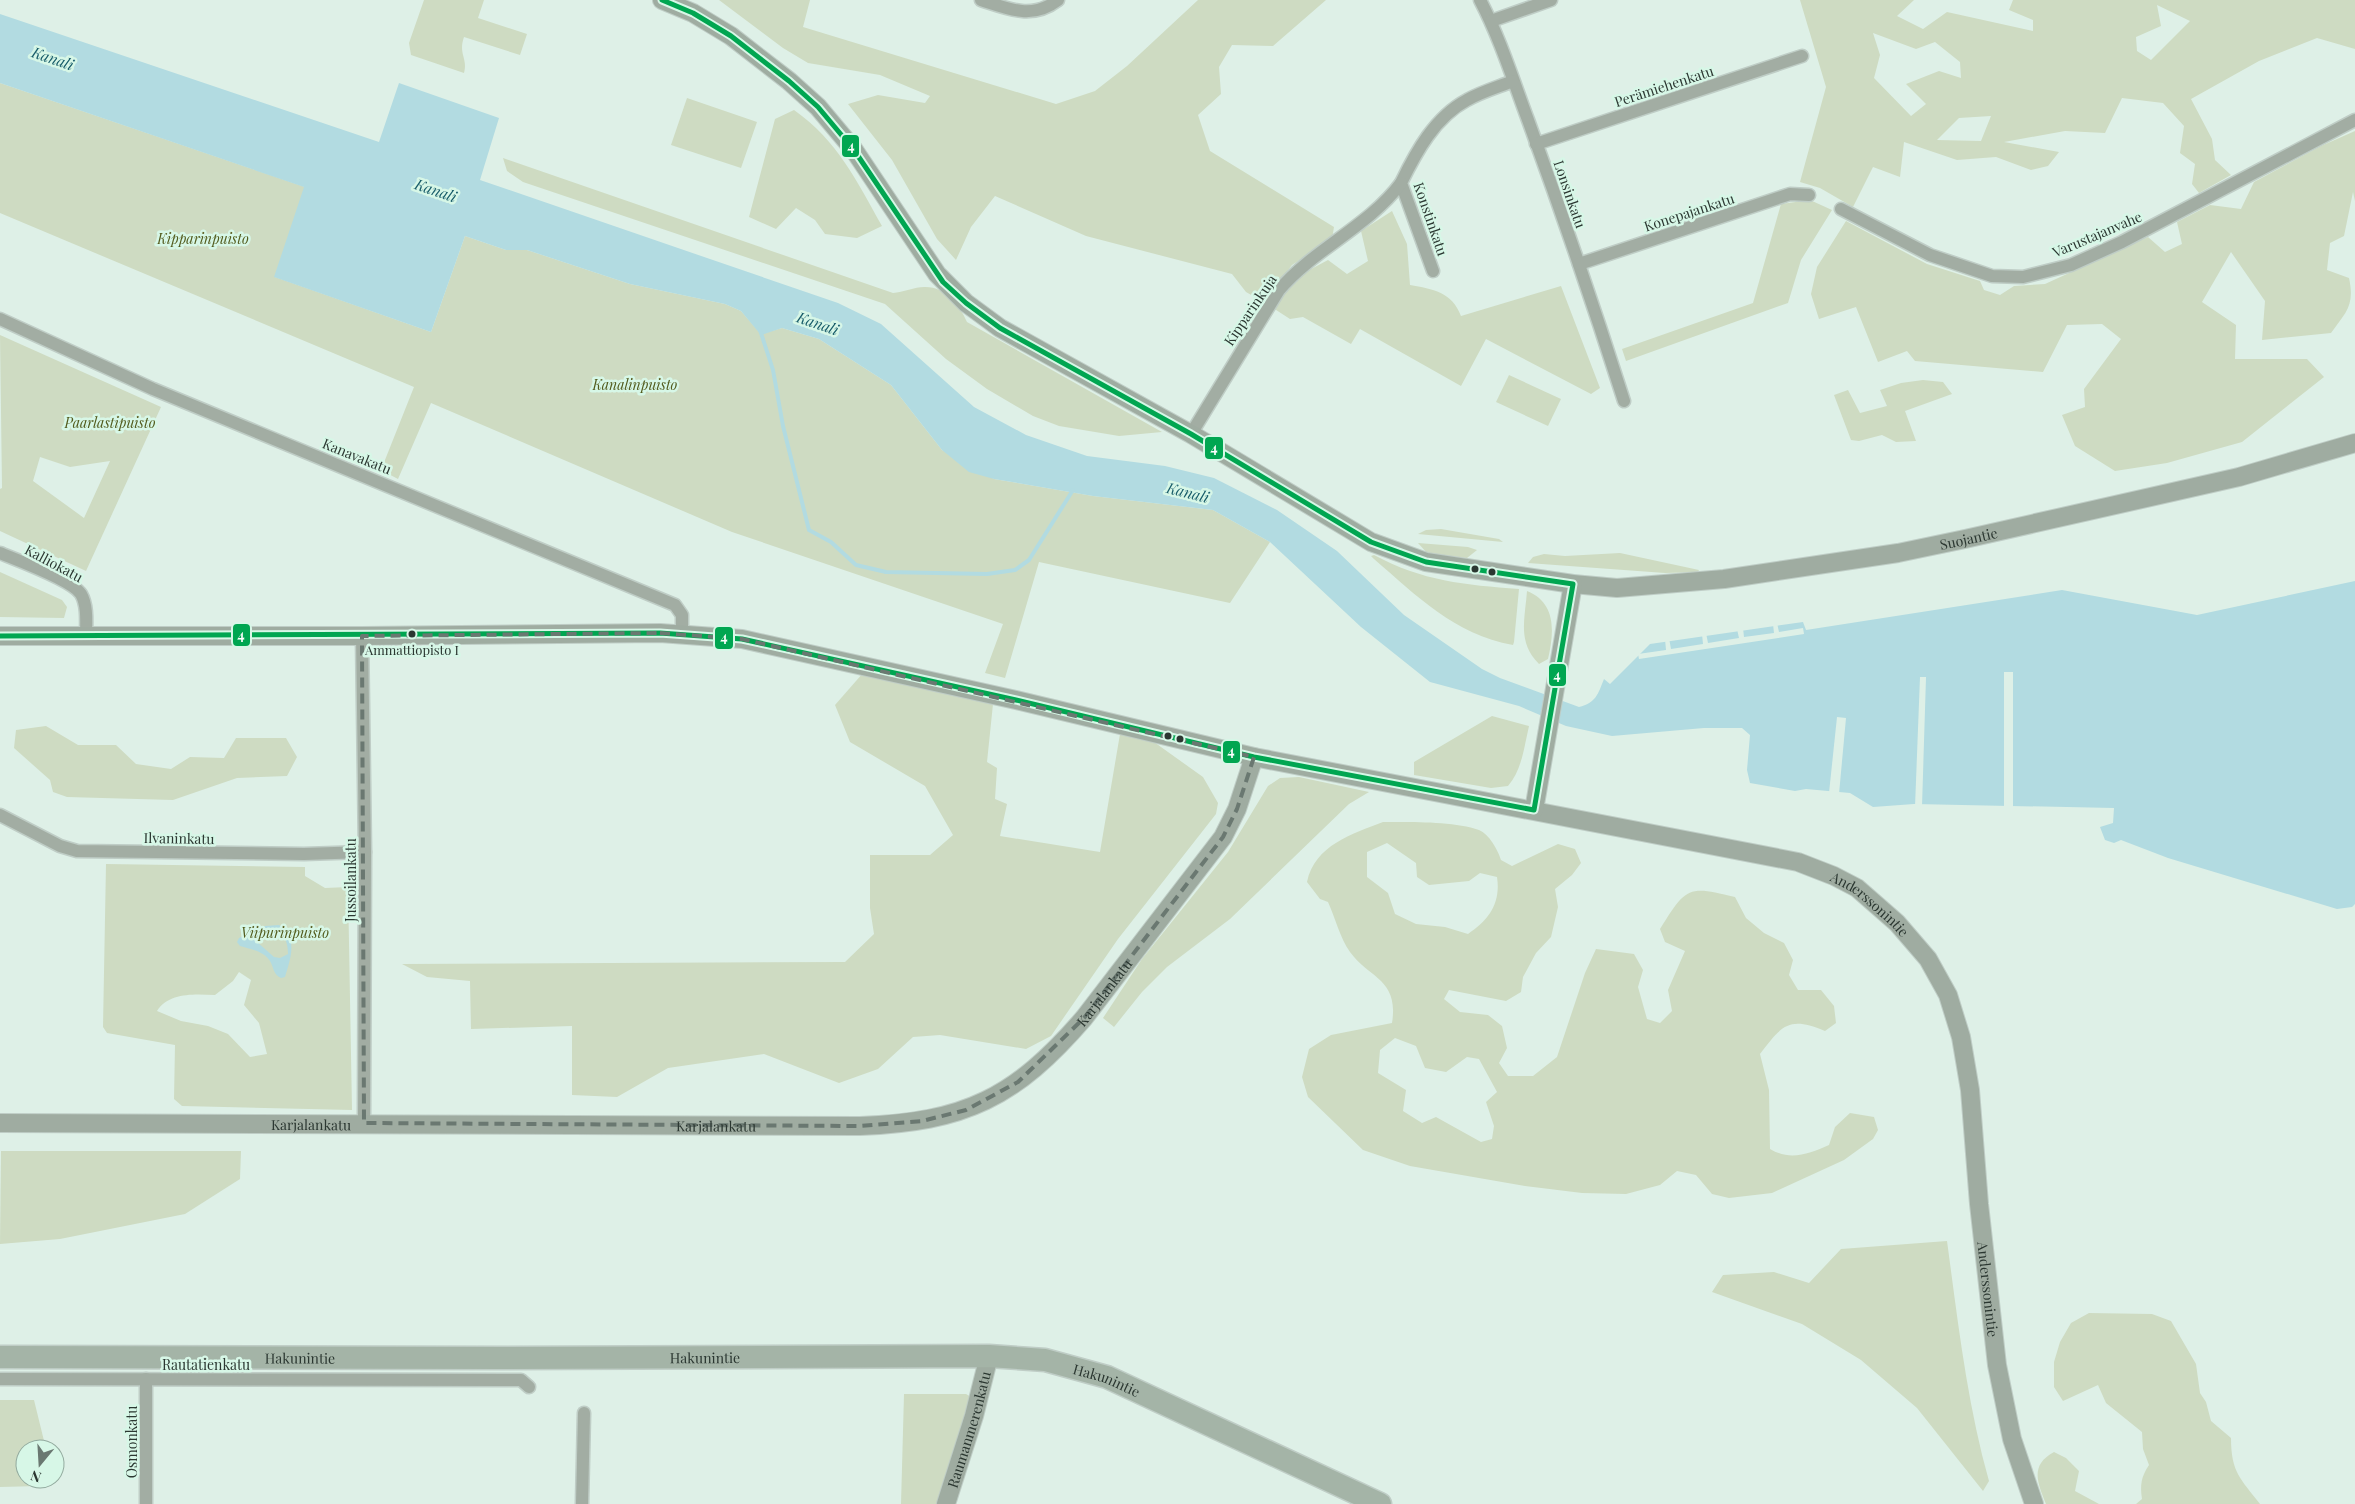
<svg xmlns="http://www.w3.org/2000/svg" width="2355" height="1504" font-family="'Playfair Display',serif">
  <rect width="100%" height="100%" fill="#def0e7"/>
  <g fill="#cedbc2" fill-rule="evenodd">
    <path d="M 424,0 L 484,0 L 478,18 L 527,34 L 520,55 L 464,37 C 458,54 468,58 464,73 L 411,55 L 409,43 Z"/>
    <path d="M 719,0 L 810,0 L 803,27 L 1056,104 L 1095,91 L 1127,66 L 1198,0 L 1326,0 L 1273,46 L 1232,45 L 1219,67 L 1221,94 L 1198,115 L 1210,151 L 1334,227 L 1332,239 L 1292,265 L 1271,292 L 1260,300 L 1246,292 L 1232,274 L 1086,236 L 995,196 L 971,227 L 956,260 L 937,239 L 892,160 L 848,104 L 878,95 L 925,103 L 930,96 L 880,75 L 808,63 L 783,48 Z"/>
    <path d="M 1800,0 L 1914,0 L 1897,16 L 1923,29 L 1947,12 L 2033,31 L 2033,20 L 2009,10 L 2013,0 L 2355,0 L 2355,49 L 2317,38 L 2259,61 L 2191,99 L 2212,139 L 2215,160 L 2231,175 L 2199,193 L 2192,184 L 2195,164 L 2180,153 L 2184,126 L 2163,103 L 2122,98 L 2105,133 L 2065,131 L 2004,142 L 2059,152 L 2048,166 L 2031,170 L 1996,157 L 1957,160 L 1904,142 L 1900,177 L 1873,167 L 1853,207 L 1820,188 L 1800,182 L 1826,87 ZM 2157,5 L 2190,21 L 2151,60 L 2137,51 L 2136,37 L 2161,26 ZM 1873,33 L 1916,49 L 1935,42 L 1960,62 L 1961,78 L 1939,71 L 1906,84 L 1926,104 L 1911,116 L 1874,78 L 1880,55 ZM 1991,116 L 1981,141 L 1937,140 L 1959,118 Z"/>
    <path d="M 0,83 L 305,187 L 275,277 L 431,332 L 465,236 L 506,250 L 527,250 L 630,284 L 725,304 L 741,311 L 761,334 L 782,328 L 819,339 L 891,385 L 942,450 L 994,479 L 1093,496 L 1213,510 L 1270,542 L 1230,603 L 1039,562 L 1005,678 L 985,673 L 1003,624 L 732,532 L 431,403 L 398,479 L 381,470 L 414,387 L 0,213 Z"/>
    <path d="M 687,98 L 757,122 L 741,168 L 671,145 Z"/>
    <path d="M 794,110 C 838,141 856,180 882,226 L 857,238 L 825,234 L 815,220 L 796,208 L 776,229 L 749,217 L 775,119 Z"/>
    <path d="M 2355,131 L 2355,201 L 2353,192 L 2344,236 L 2330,243 L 2327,270 L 2349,278 C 2355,306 2346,312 2331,333 L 2262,340 L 2265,301 L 2231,252 L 2202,302 L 2236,325 L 2235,359 L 2307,359 L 2324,377 L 2242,442 L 2167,463 L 2115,471 L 2075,446 L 2062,415 L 2085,407 L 2084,389 L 2121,339 L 2102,324 L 2067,325 L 2043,372 L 1915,361 L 1907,351 L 1878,362 L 1856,307 L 1819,319 L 1811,294 L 1817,267 L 1846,221 L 1927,264 L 1980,281 L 1984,290 L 2000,295 L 2014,286 L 2045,284 L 2148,237 L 2165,252 L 2182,244 L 2177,222 L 2210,205 L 2241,209 L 2254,182 L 2321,146 Z"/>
    <path d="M 503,158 L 893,293 C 903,292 915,287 924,287 C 945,286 960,305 967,322 L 1162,432 L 1119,436 L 1059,426 L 1033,416 L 987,389 L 946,359 L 885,304 L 523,182 L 507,171 Z"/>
    <path d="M 1810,200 L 1832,210 L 1801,260 L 1788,303 L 1626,361 L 1622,349 L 1753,303 L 1781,204 Z"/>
    <path d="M 1392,211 L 1407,244 L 1410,285 C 1433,289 1452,292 1461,316 L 1561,286 L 1600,388 L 1591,394 L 1486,339 L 1461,386 L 1360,329 L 1351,344 L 1303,317 L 1290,319 L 1273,308 L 1298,276 L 1328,260 L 1347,274 L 1368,261 L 1361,231 Z"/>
    <path d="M 0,335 L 161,407 L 86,571 L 0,531 L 0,489 L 2,488 ZM 40,457 L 70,467 L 110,461 L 84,518 L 33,481 Z"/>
    <path d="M 1509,375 L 1561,399 L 1548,426 L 1496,402 Z"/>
    <path d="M 1923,380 L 1943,382 L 1952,394 L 1905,411 L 1916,441 L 1896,442 L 1882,435 L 1859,441 L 1851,440 L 1834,395 L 1848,390 L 1860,413 L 1887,406 L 1880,390 L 1901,383 Z"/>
    <path d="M 1441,529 L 1499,539 L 1503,542 L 1418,534 L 1426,530 Z"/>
    <path d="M 1418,543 L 1468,547 L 1477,550 L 1467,558 L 1427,553 Z"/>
    <path d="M 1620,553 L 1699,570 L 1698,572 L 1665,573 L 1528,563 L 1533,557 L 1544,554 L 1565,556 Z"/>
    <path d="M 1374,555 C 1422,581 1465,585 1519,589 L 1514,642 L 1513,645 C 1454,634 1417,596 1374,559 L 1371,556 Z"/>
    <path d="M 0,572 L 62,600 L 67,607 L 64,618 L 0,617 Z"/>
    <path d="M 1527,591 C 1557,603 1554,633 1548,659 L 1539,664 C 1517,642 1525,619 1527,591 Z"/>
    <path d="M 863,673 L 993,704 L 987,762 L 997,768 L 995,799 L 1007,804 L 1000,836 L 1100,852 L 1120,734 L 1154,742 L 1203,777 L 1218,803 L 1216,814 L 1118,939 L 1051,1036 L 1026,1049 L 940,1035 L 913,1037 L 878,1069 L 839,1083 L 764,1054 L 668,1068 L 617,1097 L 572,1095 L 572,1026 L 471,1029 L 470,981 L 427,977 L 402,964 L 845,962 L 874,934 L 870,908 L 870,855 L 930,855 L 953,835 L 925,786 L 850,742 L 835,705 Z"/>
    <path d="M 1492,716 L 1529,726 C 1524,747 1522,770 1508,786 L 1491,788 L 1414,775 L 1414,762 Z"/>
    <path d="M 46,726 L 78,745 L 116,745 L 136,764 L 171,769 L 190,757 L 224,758 L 236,738 L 286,738 L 297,757 L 287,776 L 237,778 L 173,800 L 67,797 L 53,792 L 50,780 L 14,748 L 16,730 Z"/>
    <path d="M 1299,777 L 1369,792 L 1349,804 L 1230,919 L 1167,967 L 1142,992 L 1114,1027 L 1103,1018 L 1142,959 L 1228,852 L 1268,786 L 1280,778 Z"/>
    <path d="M 1383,822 C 1410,822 1454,821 1479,830 C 1489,834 1498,850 1501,860 L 1512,866 L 1558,844 L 1575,849 L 1581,863 L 1572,875 L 1555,889 L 1558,907 L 1551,937 L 1536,953 L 1523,977 L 1521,992 L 1506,1001 L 1449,990 L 1444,999 L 1460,1012 L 1488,1015 L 1502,1026 L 1507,1048 L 1499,1063 L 1508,1076 L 1533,1076 L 1557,1057 L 1585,973 L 1596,949 L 1634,954 L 1643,970 L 1638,987 L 1647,1019 L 1660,1023 L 1672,1011 L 1668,990 L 1685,951 L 1665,942 L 1660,929 C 1686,887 1688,885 1735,897 L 1746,918 L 1764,933 L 1784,943 L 1793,960 L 1789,975 L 1798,990 L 1821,990 L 1834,1006 L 1836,1023 L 1825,1031 C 1789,1016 1782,1025 1760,1054 L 1769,1090 L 1770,1149 C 1790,1161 1809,1154 1829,1145 L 1835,1127 L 1850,1113 L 1874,1117 L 1878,1130 L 1873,1139 L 1844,1160 L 1772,1193 L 1729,1198 L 1712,1194 L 1696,1175 L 1677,1171 L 1660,1185 L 1626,1194 L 1582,1193 L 1525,1186 L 1410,1166 L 1363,1150 L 1308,1097 L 1302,1077 L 1309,1049 L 1331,1035 L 1392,1023 C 1399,979 1370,979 1350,952 C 1340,938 1335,917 1328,902 L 1320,899 L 1307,882 C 1315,845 1352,834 1383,822 ZM 1387,843 L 1416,863 L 1417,877 L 1429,885 L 1469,881 L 1480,873 L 1497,877 C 1501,903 1489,920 1468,934 L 1445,927 L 1416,924 L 1395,914 L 1388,893 L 1367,877 L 1367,852 ZM 1395,1038 L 1416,1046 L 1425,1068 L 1446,1072 L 1467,1057 L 1479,1059 L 1497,1092 L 1486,1102 L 1494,1126 L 1492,1139 L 1481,1142 L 1436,1117 L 1422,1123 L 1403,1111 L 1406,1090 L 1378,1073 L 1380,1050 Z"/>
    <path d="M 106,864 L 305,867 L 305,876 L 325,888 L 348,887 L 352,1110 L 182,1106 L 174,1099 L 175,1045 L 107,1033 L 103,1027 ZM 239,972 L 251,980 L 244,1005 L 259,1023 L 267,1054 L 250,1057 L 228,1034 L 208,1026 L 181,1021 L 157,1011 C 169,992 195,994 215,995 L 233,981 Z"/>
    <path d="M 1,1151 L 241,1151 L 240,1179 L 185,1214 L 60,1239 L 0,1244 Z"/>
    <path d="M 1947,1241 C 1958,1322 1967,1403 1989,1481 L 1983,1491 L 1917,1408 L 1861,1360 L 1802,1324 L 1712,1292 L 1723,1275 L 1774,1272 L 1809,1283 L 1841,1249 Z"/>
    <path d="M 2089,1313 L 2152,1314 L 2171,1321 L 2196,1364 L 2200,1393 L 2206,1402 L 2211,1421 L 2231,1438 C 2231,1473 2241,1479 2260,1504 L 2136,1504 L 2142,1499 C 2140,1485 2141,1477 2149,1465 L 2143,1449 L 2142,1432 L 2106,1403 L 2098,1385 L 2063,1401 L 2054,1387 L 2054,1362 L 2060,1342 L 2071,1323 Z"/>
    <path d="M 904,1394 L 966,1394 L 971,1397 L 938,1504 L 901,1504 Z"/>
    <path d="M 0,1400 L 34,1400 L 46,1449 L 25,1449 L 25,1479 L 42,1479 L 40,1486 L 0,1487 Z"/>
    <path d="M 2054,1452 L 2066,1458 L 2079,1471 L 2075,1491 L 2099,1504 L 2046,1504 C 2037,1482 2030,1465 2054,1452 Z"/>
  </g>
  <g fill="#b2dbe1" fill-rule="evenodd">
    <path d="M 0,14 L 379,142 L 399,83 L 499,118 L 480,180 L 838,303 L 881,324 L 974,407 L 1026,435 L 1087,456 L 1165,466 L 1214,478 L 1277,510 L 1337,551 L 1404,615 L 1482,669 L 1500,678 L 1579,707 C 1596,703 1598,694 1604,679 L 1610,684 L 1650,644 L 1803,622 L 1806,630 L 2062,590 L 2197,615 L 2355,581 L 2355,904 L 2352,907 L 2337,909 L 2168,858 L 2121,840 L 2114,843 L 2105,840 L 2100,827 L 2113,823 L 2114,808 L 1914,804 L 1873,807 L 1850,793 L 1806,789 L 1795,791 L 1750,783 L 1747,770 L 1750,735 L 1742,728 L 1704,728 L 1612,736 L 1566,726 L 1519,706 L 1430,682 L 1361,627 L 1270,542 L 1213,510 L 1093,496 L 994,479 L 969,472 L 942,450 L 891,385 L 819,339 L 782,328 L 761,335 L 741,311 L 725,304 L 630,284 L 527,250 L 506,250 L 465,236 L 431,332 L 274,277 L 304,187 L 0,83 Z"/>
    <path d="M 279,925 C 299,937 290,960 285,977 L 281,978 C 273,974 274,968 270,961 C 264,951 250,949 240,946 L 237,942 L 239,938 L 265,926 ZM 269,929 C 283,930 288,940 288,954 L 280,958 L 274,957 L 256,941 L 256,934 Z"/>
  </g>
  <g fill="#def0e7">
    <path d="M 1777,623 L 1779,632 L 1803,628 L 1804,634 L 1639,659 L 1638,654 L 1666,650 L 1665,639 L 1669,638 L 1671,649 L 1703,644 L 1702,634 L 1706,633 L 1708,643 L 1739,638 L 1737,629 L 1743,628 L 1744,637 L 1774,633 L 1773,624 Z"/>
    <rect x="2004" y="672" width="9" height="137"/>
    <path d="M 1920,677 L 1926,677 L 1922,807 L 1915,807 Z"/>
    <path d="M 1837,717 L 1846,718 L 1839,794 L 1829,793 Z"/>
  </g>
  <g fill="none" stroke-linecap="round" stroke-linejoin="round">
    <path stroke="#b2dbe1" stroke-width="4" d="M 760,330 L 773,370 L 783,426 L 809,530 L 831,542 L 856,565 L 886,572 L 987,574 L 1015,570 L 1029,560 L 1073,490"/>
    <g stroke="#bfcdc6" stroke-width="15">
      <g id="street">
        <path d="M 981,0 C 1009,9 1032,20 1058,0"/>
        <path d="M 1480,0 C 1500,38 1513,80 1528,120 C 1562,213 1594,307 1624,401"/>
        <path d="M 1491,21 L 1551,0"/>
        <path d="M 1536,144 L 1802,56"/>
        <path d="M 1841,209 L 1930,255 L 1992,276 L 2023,277 L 2071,265 L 2122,242 L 2355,120"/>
        <path d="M 1579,264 L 1790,194 L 1809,195"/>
        <path d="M 1433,271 L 1401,183 C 1416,152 1435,117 1467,100 C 1481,92 1498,87 1513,81"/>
        <path d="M 0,319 L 153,389 L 675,605 L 682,615 L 682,634"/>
        <path d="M 1191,434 L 1279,290 C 1315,248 1368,227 1401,183"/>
        <path d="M 0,553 C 17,560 72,580 81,594 C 88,606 86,624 86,637"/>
        <path d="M 362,636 L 365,852 L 364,1123"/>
        <path d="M 0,815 L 60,846 L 77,851 L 304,854 L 365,852"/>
        <path d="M 0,1379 L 521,1380 L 529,1387"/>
        <path d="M 146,1379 L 146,1504"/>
        <path d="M 582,1504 L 584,1413"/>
      </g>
    </g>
    <g stroke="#bfcdc6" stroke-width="20">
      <g id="secondary">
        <path id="s1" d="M 662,0 L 693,13 L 731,36 L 789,81 L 818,107 L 854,150 L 937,274 L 966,303 L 1000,328 L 1191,434 L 1371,542 L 1426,562 L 1573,584 L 1617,588 L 1724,579 L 1898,553 L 1965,539 L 2239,477 L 2355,443"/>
        <path id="s2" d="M 0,636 L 362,636 L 660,633 L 742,639 L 1016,700 L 1254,757 L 1798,862 L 1834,876 L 1857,888 L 1897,923 L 1928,959 L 1948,995 L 1961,1037 L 1970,1090 L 1979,1204 L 1997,1365 L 2012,1439 L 2034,1504"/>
        <path d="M 1534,810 L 1573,584"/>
        <path id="s3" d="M 0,1123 L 860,1126 C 965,1122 1015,1098 1084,1018 L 1223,837 L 1237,809 L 1254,757"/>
        <path id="s4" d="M 946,1504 L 974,1416 L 989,1356"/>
      </g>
    </g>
    <g stroke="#bfcdc6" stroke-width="25">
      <g id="highway">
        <path id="s5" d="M 0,1357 L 507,1358 L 989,1356 L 1045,1360 L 1107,1377 L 1380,1504"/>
      </g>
    </g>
    <use href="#street" stroke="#a2ada3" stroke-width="12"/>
    <use href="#secondary" stroke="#9faca1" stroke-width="18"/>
    <use href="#highway" stroke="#a4b4a7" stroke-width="22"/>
    <g stroke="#d7f7e7" stroke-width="9">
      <path id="bus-1" d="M 0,636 L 660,633 L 742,639 L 1016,700 L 1254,757 L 1534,810 L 1573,584 L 1426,562 L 1371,542 L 1191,434 L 1000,328 L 966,303 L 943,282 L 854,150 L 818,107 L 789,81 L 731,36 L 693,13 L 662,0"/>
    </g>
    <use href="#bus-1" stroke="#00a651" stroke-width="5"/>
  </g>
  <path fill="none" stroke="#6a7871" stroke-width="4" stroke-dasharray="10 6" stroke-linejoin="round" d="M 660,633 L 742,639 L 1254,757 L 1237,809 L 1223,837 L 1084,1018 L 1018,1082 L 966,1110 L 922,1121 L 860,1126 L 364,1123 L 362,636 Z"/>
  <g fill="#2b3731" stroke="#d7f7e7" stroke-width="2">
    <circle cx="1475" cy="569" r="4.5"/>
    <circle cx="1492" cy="572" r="4.5"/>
    <circle cx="412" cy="634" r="4.5"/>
    <circle cx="1168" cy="736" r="4.5"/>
    <circle cx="1180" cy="739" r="4.5"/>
  </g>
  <g text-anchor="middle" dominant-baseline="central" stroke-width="5" stroke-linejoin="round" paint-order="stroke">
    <g font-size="13" fill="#2b3731" stroke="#d7f7e7">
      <text x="412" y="649">Ammattiopisto I</text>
    </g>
    <g font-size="14" fill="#2b3731" stroke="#d7f7e7">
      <text transform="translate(1664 86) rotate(-18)">Perämiehenkatu</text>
      <text transform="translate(1570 194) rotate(71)">Lonsinkatu</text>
      <text transform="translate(1689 212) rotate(-18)">Konepajankatu</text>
      <text transform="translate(1431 219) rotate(71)">Konstinkatu</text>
      <text transform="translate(2097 234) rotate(-23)">Varustajanvahe</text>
      <text transform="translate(1250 310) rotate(-56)">Kipparinkuja</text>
      <text transform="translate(357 456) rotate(22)">Kanavakatu</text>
      <text stroke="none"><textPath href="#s1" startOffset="1514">Suojantie</textPath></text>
      <text transform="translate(54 563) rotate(28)">Kalliokatu</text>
      <text transform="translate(179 838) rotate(1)">Ilvaninkatu</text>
      <text transform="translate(350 880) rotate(-90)">Jussoilankatu</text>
      <text stroke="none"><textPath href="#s2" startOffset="1906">Anderssonintie</textPath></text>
      <text stroke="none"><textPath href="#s3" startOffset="1151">Karjalankatu</textPath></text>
      <text stroke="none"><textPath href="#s3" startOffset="311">Karjalankatu</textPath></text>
      <text stroke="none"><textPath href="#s3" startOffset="716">Karjalankatu</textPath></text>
      <text stroke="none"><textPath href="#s2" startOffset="2326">Anderssonintie</textPath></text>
      <text stroke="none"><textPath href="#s5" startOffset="300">Hakunintie</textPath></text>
      <text stroke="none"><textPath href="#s5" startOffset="705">Hakunintie</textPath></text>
      <text x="206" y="1364">Rautatienkatu</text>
      <text stroke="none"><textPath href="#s5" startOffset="1110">Hakunintie</textPath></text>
      <text stroke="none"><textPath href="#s4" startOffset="78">Raumanmerenkatu</textPath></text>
      <text transform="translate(131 1442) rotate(-90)">Osmonkatu</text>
    </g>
    <g font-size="14" font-style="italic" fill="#525b1d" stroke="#d7f7e7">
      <text x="203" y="238">Kipparinpuisto</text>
      <text x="635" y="384">Kanalinpuisto</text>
      <text x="110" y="422">Paarlastipuisto</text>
      <text x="285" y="932">Viipurinpuisto</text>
    </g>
    <g font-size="15" font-style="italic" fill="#195d6a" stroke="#d7f7e7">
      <text transform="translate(53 58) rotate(19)">Kanali</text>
      <text transform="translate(436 190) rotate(19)">Kanali</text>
      <text transform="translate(818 323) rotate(19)">Kanali</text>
      <text transform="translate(1188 492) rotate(14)">Kanali</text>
    </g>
  </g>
  <g stroke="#d7f7e7" stroke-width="2">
    <rect x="841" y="134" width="19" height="24" rx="5" fill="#00a651"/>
    <rect x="1204" y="436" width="20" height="24" rx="5" fill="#00a651"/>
    <rect x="232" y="623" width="19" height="24" rx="5" fill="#00a651"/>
    <rect x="714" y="626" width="20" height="24" rx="5" fill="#00a651"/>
    <rect x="1548" y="663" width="19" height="24" rx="5" fill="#00a651"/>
    <rect x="1222" y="740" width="19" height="24" rx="5" fill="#00a651"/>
  </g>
  <g font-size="14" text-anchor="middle" font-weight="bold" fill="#fff">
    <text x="851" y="151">4</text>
    <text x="1214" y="453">4</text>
    <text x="241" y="640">4</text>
    <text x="724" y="642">4</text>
    <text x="1557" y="680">4</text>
    <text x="1231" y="756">4</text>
  </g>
  <g transform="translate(40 1464) rotate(198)"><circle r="24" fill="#d7f7e7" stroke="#92aa9e"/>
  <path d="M0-4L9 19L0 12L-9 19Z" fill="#6a7871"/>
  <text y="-8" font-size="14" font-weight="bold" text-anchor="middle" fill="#2b3731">N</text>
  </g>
</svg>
